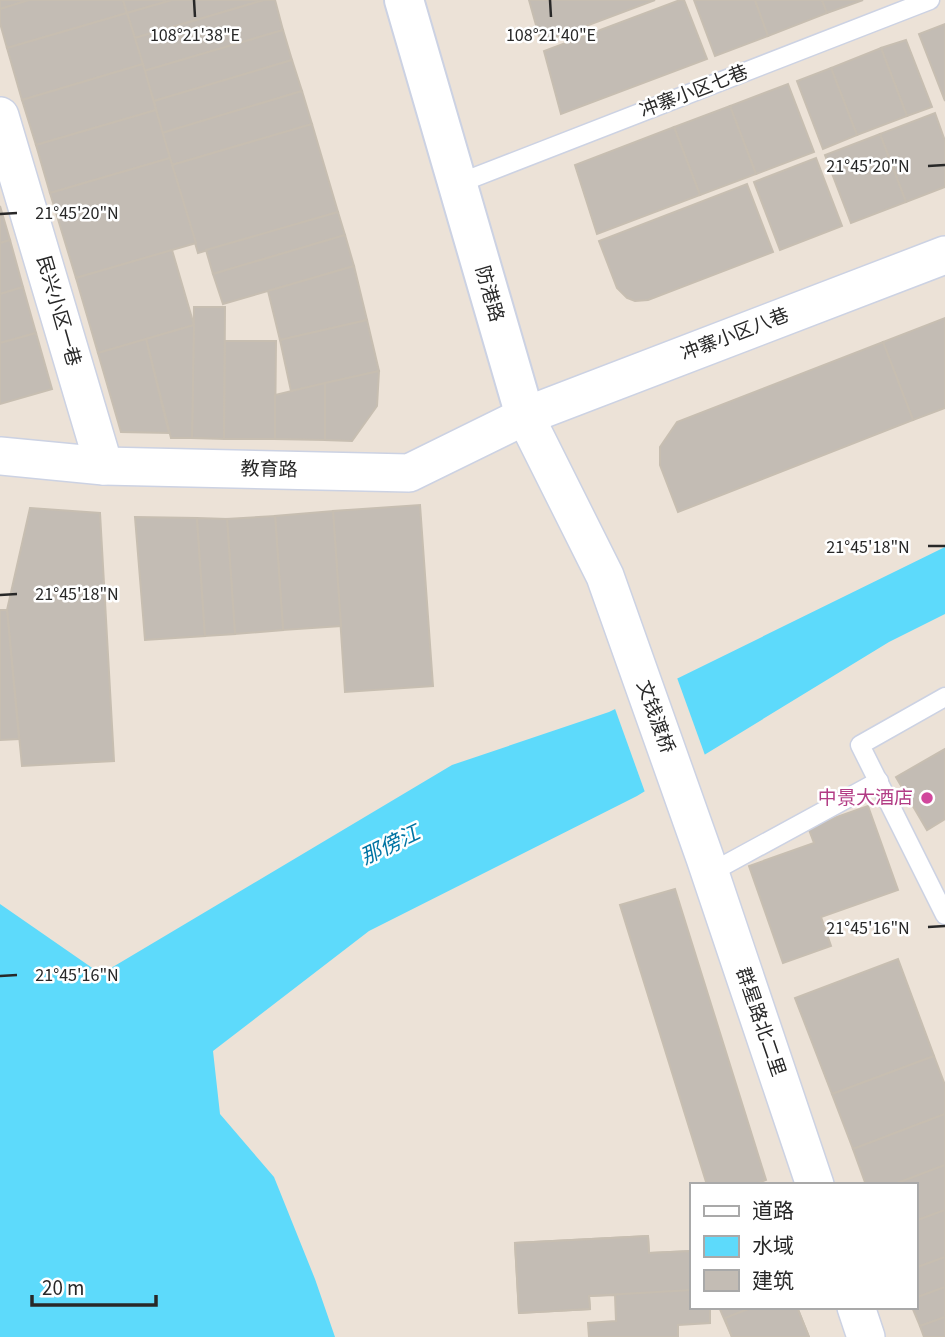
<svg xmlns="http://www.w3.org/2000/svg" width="945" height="1337" font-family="'Source Sans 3','Noto Sans SC',sans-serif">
  <rect width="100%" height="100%" fill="#ece2d7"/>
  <path fill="#5ddafb" d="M 945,547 L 945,614 L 889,642 L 637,796 L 369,931 L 213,1051 L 220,1114 L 274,1177 L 315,1279 L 335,1337 L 0,1337 L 0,904 L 101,974 L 452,765 L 609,712 Z"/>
  <path fill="#ece2d7" d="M 676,675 L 706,758 L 646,795 L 614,706 Z"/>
  <g fill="#c3bcb4" stroke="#c7beb1" stroke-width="2">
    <path d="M 0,0 L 29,0 L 0,9 Z"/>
    <path d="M 29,0 L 123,0 L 127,13 L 7,48 L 0,23 L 0,9 Z"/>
    <path d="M 123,0 L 172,0 L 127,13 Z"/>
    <path d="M 172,0 L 264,0 L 135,38 L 127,13 Z"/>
    <path d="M 264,0 L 275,0 L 283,30 L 144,71 L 135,38 Z"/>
    <path d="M 529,0 L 655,0 L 541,43 Z"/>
    <path d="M 680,0 L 684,0 L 707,59 L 561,114 L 544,51 Z"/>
    <path d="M 694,0 L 755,0 L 768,36 L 715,56 Z"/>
    <path d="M 755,0 L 822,0 L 827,13 L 768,36 Z"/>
    <path d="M 822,0 L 863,0 L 827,13 Z"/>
    <path d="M 127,13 L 143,64 L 22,100 L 7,48 Z"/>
    <path d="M 945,24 L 945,101 L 919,34 Z"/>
    <path d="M 283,30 L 292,60 L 154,101 L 144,71 Z"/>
    <path d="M 906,40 L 932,107 L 907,116 L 881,48 Z"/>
    <path d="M 881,48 L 907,116 L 857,135 L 831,68 Z"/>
    <path d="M 292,60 L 302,91 L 162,133 L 154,101 Z"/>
    <path d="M 143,64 L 156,110 L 36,145 L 22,100 Z"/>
    <path d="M 831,68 L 857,135 L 823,149 L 797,81 Z"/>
    <path d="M 788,84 L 814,152 L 756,174 L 730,106 Z"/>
    <path d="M 302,91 L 312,124 L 172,165 L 162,133 Z"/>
    <path d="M 730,106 L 756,174 L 700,195 L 674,127 Z"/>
    <path d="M 156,110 L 170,158 L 50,193 L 36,145 Z"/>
    <path d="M 935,113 L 945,141 L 945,187 L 906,202 L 880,134 Z"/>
    <path d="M 312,124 L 338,212 L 198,253 L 172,165 Z"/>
    <path d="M 674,127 L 700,195 L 597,234 L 575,165 Z"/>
    <path d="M 880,134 L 906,202 L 851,223 L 825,155 Z"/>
    <path d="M 170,158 L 196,243 L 76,278 L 50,193 Z"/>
    <path d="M 816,158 L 842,226 L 780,250 L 754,182 Z"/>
    <path d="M 747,184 L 773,252 L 648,300 L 635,301 L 627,298 L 617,288 L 599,241 Z"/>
    <path d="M 0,206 L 10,240 L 0,243 Z"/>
    <path d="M 338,212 L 345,235 L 213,274 L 206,250 Z"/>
    <path d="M 345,235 L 354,266 L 223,304 L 213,274 Z"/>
    <path d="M 10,240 L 23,287 L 0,294 L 0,243 Z"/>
    <path d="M 172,250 L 194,325 L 98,353 L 76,278 Z"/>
    <path d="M 354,266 L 367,320 L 280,340 L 268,291 Z"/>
    <path d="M 23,287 L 36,333 L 0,343 L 0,294 Z"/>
    <path d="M 194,307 L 225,307 L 224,439 L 192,438 Z"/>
    <path d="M 945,318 L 945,408 L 913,420 L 883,342 Z"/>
    <path d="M 367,320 L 379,371 L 291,391 L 280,340 Z"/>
    <path d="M 194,325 L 192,438 L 171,438 L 146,339 Z"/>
    <path d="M 36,333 L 52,389 L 0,404 L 0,343 Z"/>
    <path d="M 146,339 L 169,433 L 121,432 L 98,353 Z"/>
    <path d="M 225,341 L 276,341 L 275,439 L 224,439 Z"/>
    <path d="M 883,342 L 913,420 L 678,512 L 660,465 L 660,447 L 677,422 Z"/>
    <path d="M 379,371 L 377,406 L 352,441 L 325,440 L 325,383 Z"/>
    <path d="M 325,383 L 325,440 L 275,439 L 275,395 Z"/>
    <path d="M 420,505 L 433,686 L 345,692 L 333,511 Z"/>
    <path d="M 30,508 L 100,513 L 114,761 L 22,766 L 7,610 Z"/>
    <path d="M 333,511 L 341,626 L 283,630 L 275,516 Z"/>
    <path d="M 275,516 L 283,630 L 235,634 L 227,519 Z"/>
    <path d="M 135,517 L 197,518 L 205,636 L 145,640 Z"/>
    <path d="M 197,518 L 227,519 L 235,634 L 205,636 Z"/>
    <path d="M 0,610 L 7,610 L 19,739 L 0,740 Z"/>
    <path d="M 945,749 L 945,819 L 927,830 L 896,777 Z"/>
    <path d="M 868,806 L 898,890 L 821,917 L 831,946 L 783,963 L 749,866 L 814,843 L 808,827 Z"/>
    <path d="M 675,889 L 766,1180 L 752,1185 L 707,1185 L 620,905 Z"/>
    <path d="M 898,959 L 934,1056 L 832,1094 L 795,998 Z"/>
    <path d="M 934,1056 L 945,1085 L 945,1114 L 853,1149 L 832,1094 Z"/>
    <path d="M 945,1114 L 945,1165 L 892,1185 L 866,1185 L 853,1149 Z"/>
    <path d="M 945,1165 L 945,1210 L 915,1221 L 915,1185 L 892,1185 Z"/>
    <path d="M 945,1210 L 945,1257 L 915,1268 L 915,1221 Z"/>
    <path d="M 648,1236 L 649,1253 L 691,1251 L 691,1307 L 710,1307 L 710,1323 L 678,1325 L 678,1337 L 589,1337 L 588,1323 L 616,1321 L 615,1295 L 589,1296 L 590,1309 L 519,1313 L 515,1243 Z"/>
    <path d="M 648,1236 L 649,1253 L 691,1251 L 691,1290 L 589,1296 L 590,1309 L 519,1313 L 515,1243 Z"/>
    <path d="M 945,1257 L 945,1287 L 915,1298 L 915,1268 Z"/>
    <path d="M 945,1287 L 945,1317 L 920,1326 L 912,1307 L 915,1307 L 915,1298 Z"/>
    <path d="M 719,1307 L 797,1307 L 809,1337 L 732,1337 Z"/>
    <path d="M 753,1307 L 797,1307 L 809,1337 L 732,1337 L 725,1318 Z"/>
    <path d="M 945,1317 L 945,1337 L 924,1337 L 920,1326 Z"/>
  </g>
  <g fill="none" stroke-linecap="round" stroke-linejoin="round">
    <g stroke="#ccd2e3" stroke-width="21">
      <g id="service">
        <path d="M 457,184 L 930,0"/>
        <path d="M 945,697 L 860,745 L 945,915"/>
        <path d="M 710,873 L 879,781"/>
      </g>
    </g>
    <g stroke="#ccd2e3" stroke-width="40">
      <g id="minor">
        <path d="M 0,116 L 104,466"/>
        <path d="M 525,416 L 605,576 L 705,858 L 815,1185"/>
        <path d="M 0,456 L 104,466 L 409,473 L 525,416 L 945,255"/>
        <path d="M 856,1307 L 866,1337"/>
      </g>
    </g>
    <g stroke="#ccd2e3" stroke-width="42">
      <path id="tertiary" d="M 404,0 L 525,416"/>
    </g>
    <use href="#service" stroke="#fff" stroke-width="18"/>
    <use href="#minor" stroke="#fff" stroke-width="37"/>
    <use href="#tertiary" stroke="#fff" stroke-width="38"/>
  </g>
  <path fill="none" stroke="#282828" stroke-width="2.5" d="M 194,0 L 195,17M 550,0 L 551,17M 928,166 L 945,165M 0,214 L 17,213M 928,546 L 945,546M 0,595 L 17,594M 928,927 L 945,926M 0,976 L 17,975"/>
  <circle fill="#d1479c" stroke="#fff" stroke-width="2.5" cx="927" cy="798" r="7"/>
  <g text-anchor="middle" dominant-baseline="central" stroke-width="5" stroke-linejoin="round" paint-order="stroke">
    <g font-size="19" fill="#282828" stroke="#fff">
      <text transform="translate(694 92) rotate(-21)">冲寨小区七巷</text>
      <text transform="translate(489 294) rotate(74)">防港路</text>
      <text transform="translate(58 311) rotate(74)">民兴小区一巷</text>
      <text transform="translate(735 335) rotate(-21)">冲寨小区八巷</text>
      <text transform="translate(269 470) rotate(1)">教育路</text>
      <text transform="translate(655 717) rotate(70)">文钱渡桥</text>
      <text transform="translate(760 1022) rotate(71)">群星路北二里</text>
    </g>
    <g font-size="19" fill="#b23c85" stroke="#fff" text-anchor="end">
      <text x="913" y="798">中景大酒店</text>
    </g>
    <g font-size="21" font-style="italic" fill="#0074a3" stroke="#fff">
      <text transform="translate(390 845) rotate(-26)">那傍江</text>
    </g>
  </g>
  <g font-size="18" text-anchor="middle" fill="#282828" stroke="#fff" stroke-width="5" stroke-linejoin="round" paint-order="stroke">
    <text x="195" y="41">108°21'38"E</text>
    <text x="551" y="41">108°21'40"E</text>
    <text x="868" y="172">21°45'20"N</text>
    <text x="77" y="219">21°45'20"N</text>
    <text x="868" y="553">21°45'18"N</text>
    <text x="77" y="600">21°45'18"N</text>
    <text x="868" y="934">21°45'16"N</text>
    <text x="77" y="981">21°45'16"N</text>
  </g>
  <rect x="690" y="1183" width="228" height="126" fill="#ffffff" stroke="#a9a9a9" stroke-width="2"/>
  <rect x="704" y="1206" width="35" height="10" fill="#ffffff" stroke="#a9a9a9" stroke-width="2"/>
  <text x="752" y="1218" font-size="21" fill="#282828">道路</text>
  <rect x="704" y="1236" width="35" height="21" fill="#5ddafb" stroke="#a9a9a9" stroke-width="2"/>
  <text x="752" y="1253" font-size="21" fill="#282828">水域</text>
  <rect x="704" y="1270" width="35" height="21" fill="#c3bcb4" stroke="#a9a9a9" stroke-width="2"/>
  <text x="752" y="1288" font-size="21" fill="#282828">建筑</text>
  <path d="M32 1295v10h124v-10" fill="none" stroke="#282828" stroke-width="3.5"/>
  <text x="42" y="1295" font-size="21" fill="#282828" stroke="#ffffff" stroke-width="5" paint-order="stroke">20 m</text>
</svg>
